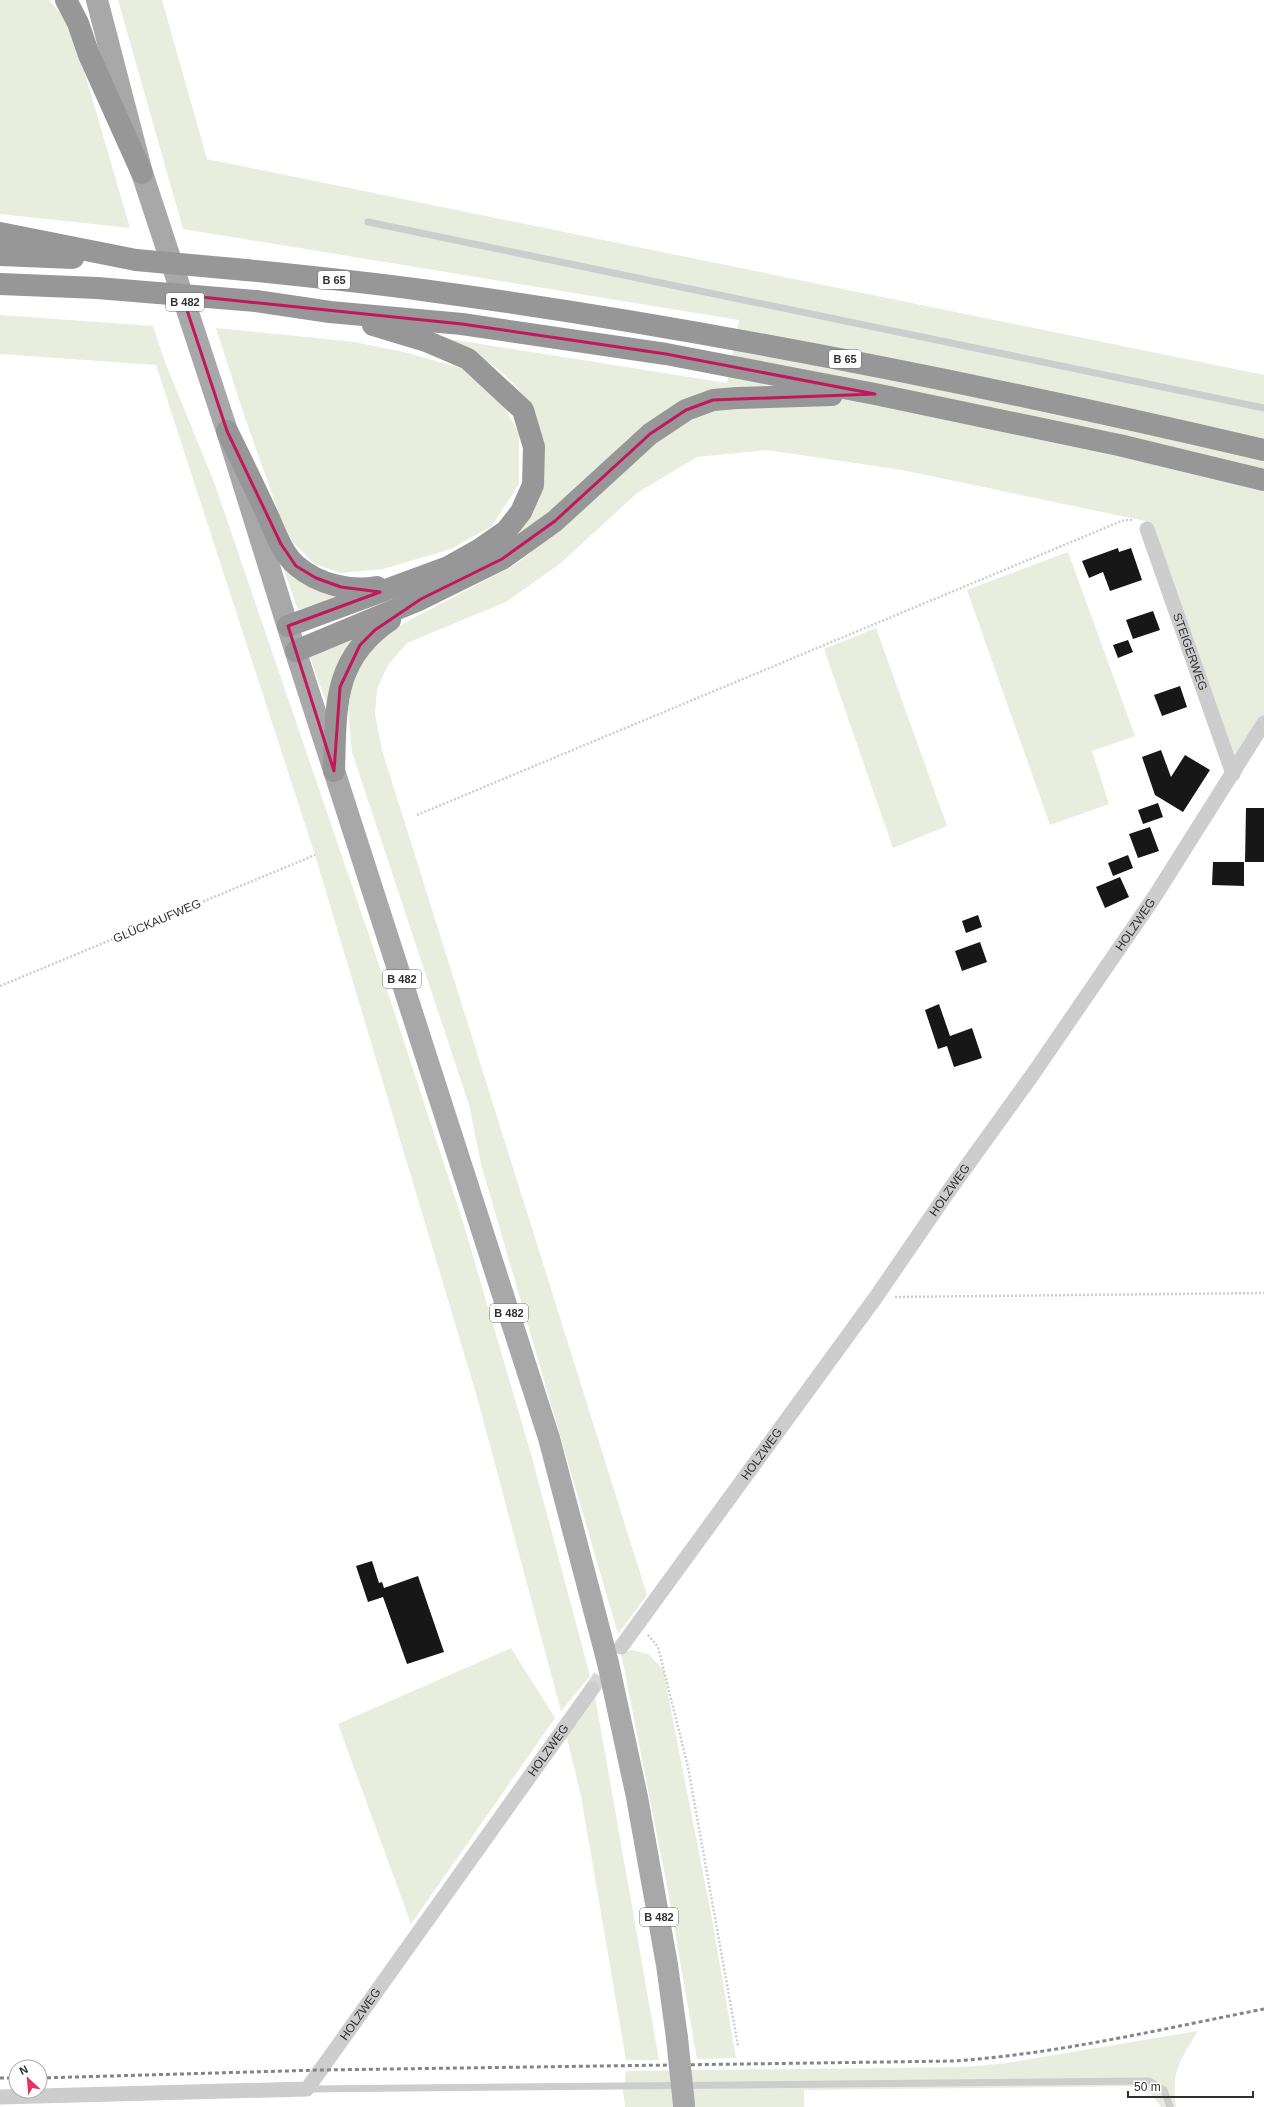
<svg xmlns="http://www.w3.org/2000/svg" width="1264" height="2107" font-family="Helvetica,sans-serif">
  <rect width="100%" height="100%" fill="#fff"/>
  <g fill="#e9edde">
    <path d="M 0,0 L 49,0 L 71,26 L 130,228 L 0,214 Z"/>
    <path d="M 118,0 L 162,0 L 207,159 L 1264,375 L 1264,730 L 1234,775 L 1145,521 L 902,470 L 767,450 L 697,457 L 637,493 L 561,563 L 506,602 L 407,643 L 388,665 L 377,689 L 375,714 L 382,750 L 647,1595 L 618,1634 L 481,1164 L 469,1105 L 352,752 L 348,709 L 353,677 L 364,657 L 385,633 L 513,566 L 531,553 L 517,534 L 532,410 C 509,370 487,361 449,339 L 727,383 L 739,320 L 183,229 Z"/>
    <path d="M 0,315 L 153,326 L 165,362 L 214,482 L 372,944 L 463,1222 L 531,1454 L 590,1676 L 561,1711 L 477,1397 L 315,855 L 156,365 L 0,354 Z"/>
    <path d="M 216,328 L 355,342 L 408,353 L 467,370 L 498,395 L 519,434 L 519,484 L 492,526 L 451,549 L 383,569 L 341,573 L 314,564 L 287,536 L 243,412 Z"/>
    <path d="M 1068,552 L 1135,736 L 1092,751 L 1109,804 L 1050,825 L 967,590 Z"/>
    <path d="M 281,562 L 348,594 L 298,610 Z"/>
    <path d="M 876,628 L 947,826 L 893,848 L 824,649 Z"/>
    <path d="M 358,634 L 329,710 L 309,655 Z"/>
    <path d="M 511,1648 L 555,1718 L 411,1924 L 338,1724 Z"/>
    <path d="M 632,1650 L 648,1654 L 663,1669 L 712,1919 L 736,2058 L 697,2059 L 668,1891 L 621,1653 Z"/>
    <path d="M 595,1696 L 659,2060 L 626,2060 L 581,1796 L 566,1734 Z"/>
    <path d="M 1198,2031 C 1180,2061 1171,2071 1176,2107 L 1161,2107 L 1145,2086 L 804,2090 L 804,2107 L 625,2107 L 623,2092 L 626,2071 L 965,2067 L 1007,2063 Z"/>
  </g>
  <g fill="#171717">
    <path d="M 1118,548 L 1119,552 L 1131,548 L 1142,580 L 1110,591 L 1103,572 L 1089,578 L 1082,561 Z"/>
    <path d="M 1153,611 L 1160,630 L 1133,639 L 1126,620 Z"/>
    <path d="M 1128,640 L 1133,652 L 1118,658 L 1113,645 Z"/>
    <path d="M 1180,686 L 1187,707 L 1162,716 L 1154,695 Z"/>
    <path d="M 1161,750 L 1171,777 L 1185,755 L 1210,770 L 1183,812 L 1155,795 L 1142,757 Z"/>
    <path d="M 1158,803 L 1163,817 L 1143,824 L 1138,810 Z"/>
    <path d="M 1246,808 L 1264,808 L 1264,862 L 1245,862 Z"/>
    <path d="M 1150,827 L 1159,851 L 1138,858 L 1129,834 Z"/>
    <path d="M 1128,855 L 1133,868 L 1113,876 L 1108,863 Z"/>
    <path d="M 1213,862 L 1244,862 L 1244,886 L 1212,885 Z"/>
    <path d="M 1120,877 L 1129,897 L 1105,908 L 1096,887 Z"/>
    <path d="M 978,915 L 982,927 L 966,933 L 962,921 Z"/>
    <path d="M 980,942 L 987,962 L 962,971 L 955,951 Z"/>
    <path d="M 939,1004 L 950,1036 L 972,1028 L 982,1058 L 954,1067 L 947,1046 L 938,1049 L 925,1010 Z"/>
    <path d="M 372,1561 L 379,1583 L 382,1582 L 384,1588 L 418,1576 L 444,1652 L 407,1664 L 383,1597 L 368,1602 L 356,1566 Z"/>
  </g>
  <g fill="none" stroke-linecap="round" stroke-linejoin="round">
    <path stroke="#d6d6d6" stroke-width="15" stroke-dasharray="15 8" stroke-linecap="butt" d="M 592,1689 L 611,1661"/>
    <g stroke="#cdcdcd" stroke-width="2.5" stroke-dasharray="2 2" stroke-linecap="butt">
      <path d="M 417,815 L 1124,520 L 1134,520"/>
      <path d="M 0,986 L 315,855"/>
      <path d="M 895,1297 L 1264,1293"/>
      <path d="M 648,1635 L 658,1647 L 688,1767 L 738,2046"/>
    </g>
    <g stroke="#cdcdcd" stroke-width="7">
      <path d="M 368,222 L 1264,408"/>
      <path d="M 307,2089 L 1149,2081 L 1164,2090 L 1170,2107"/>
    </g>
    <g stroke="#cdcdcd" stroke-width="15">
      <path id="s1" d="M 1147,529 L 1233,774"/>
      <path id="s2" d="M 621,1647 L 876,1297 L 948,1192 L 1033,1074 L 1155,896 L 1264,723"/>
      <path id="s3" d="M 0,2097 L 307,2089 L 592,1689"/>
    </g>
    <path stroke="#a8a8a8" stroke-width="22" d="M 97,0 L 142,173 L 227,431 L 291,637 L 549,1438 L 608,1663 L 637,1797 L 667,1965 L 677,2038"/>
    <g stroke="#979797" stroke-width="22">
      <path d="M 66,0 L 78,23 L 89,55 L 142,173"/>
      <path d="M 0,233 L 136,260"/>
      <path d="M 0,255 L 73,258"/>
      <path d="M 246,270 C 305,276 364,282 422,290 C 705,328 986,385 1264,450"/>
      <path d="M 0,284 L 97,288"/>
      <path d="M 256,301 L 330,312 L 462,324 L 666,354 L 875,394 L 1119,445 L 1264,480"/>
      <path d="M 227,431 C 241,459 254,486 267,514 C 275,531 282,554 297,566 C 318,584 350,592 377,587"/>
      <path d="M 288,626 L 448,567 L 480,549 L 506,531 L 521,512 L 533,485 L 534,447 L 523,410 L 468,359 L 426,341 L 373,325"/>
      <path d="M 296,651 L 421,599 L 502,559 L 555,521 L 650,434 L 686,410 L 713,400 L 737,398 L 832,395"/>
      <path d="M 334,771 C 336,708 332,659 390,620"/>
    </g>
    <g stroke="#858585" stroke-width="3" stroke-dasharray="4 3" stroke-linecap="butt">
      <path d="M 0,2078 L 16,2078"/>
      <path d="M 40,2078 L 320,2070 L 953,2061 C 1058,2054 1161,2029 1264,2009"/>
    </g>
    <path stroke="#a8a8a8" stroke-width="22" d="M 677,2038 L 684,2105"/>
    <g stroke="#979797" stroke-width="22">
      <path d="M 136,260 L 246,270"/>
      <path d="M 97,288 L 256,301"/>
    </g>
  </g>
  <path fill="none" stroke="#c2185b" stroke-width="3" stroke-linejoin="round" d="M 182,295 L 462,324 L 666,354 L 875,394 L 713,400 L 686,410 L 650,434 L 555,521 L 502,559 L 421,599 L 375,630 L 360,645 L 340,687 L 334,771 L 288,626 L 380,592 L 341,587 L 316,578 L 296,566 L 281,544 L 227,431 Z"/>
  <g text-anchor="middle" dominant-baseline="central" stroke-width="4" stroke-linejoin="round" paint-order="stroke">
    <g fill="#fff" stroke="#6e6e6e" stroke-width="1">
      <rect x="318" y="271" width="32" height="18" rx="3"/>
      <rect x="166" y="293" width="38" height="18" rx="3"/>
      <rect x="829" y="350" width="32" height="18" rx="3"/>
      <rect x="383" y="970" width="38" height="18" rx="3"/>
      <rect x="490" y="1304" width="38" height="18" rx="3"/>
      <rect x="640" y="1908" width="38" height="18" rx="3"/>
    </g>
    <g font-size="11" font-weight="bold" fill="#303030">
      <text x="334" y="280">B 65</text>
      <text x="185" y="302">B 482</text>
      <text x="845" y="359">B 65</text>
      <text x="402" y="979">B 482</text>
      <text x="509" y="1313">B 482</text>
      <text x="659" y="1917">B 482</text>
    </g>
    <g font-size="12" fill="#303030" stroke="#fff">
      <text stroke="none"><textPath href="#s1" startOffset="130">STEIGERWEG</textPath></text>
      <text transform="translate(157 921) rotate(-23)">GLÜCKAUFWEG</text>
      <text stroke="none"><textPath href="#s2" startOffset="887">HOLZWEG</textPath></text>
      <text stroke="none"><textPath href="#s2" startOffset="563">HOLZWEG</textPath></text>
      <text stroke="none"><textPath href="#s2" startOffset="239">HOLZWEG</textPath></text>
      <text stroke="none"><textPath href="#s3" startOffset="723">HOLZWEG</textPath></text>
      <text stroke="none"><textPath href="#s3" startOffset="399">HOLZWEG</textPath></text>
    </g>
  </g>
  <g transform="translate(28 2079) rotate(334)"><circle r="19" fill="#ffffff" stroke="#acacac"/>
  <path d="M0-3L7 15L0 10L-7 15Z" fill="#e6335d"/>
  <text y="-6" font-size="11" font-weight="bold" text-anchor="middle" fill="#303030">N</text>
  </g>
  <path d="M1128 2091v6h125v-6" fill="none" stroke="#303030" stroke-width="2"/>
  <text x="1134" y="2091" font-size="12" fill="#303030" stroke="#ffffff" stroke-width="3" paint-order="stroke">50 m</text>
</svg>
